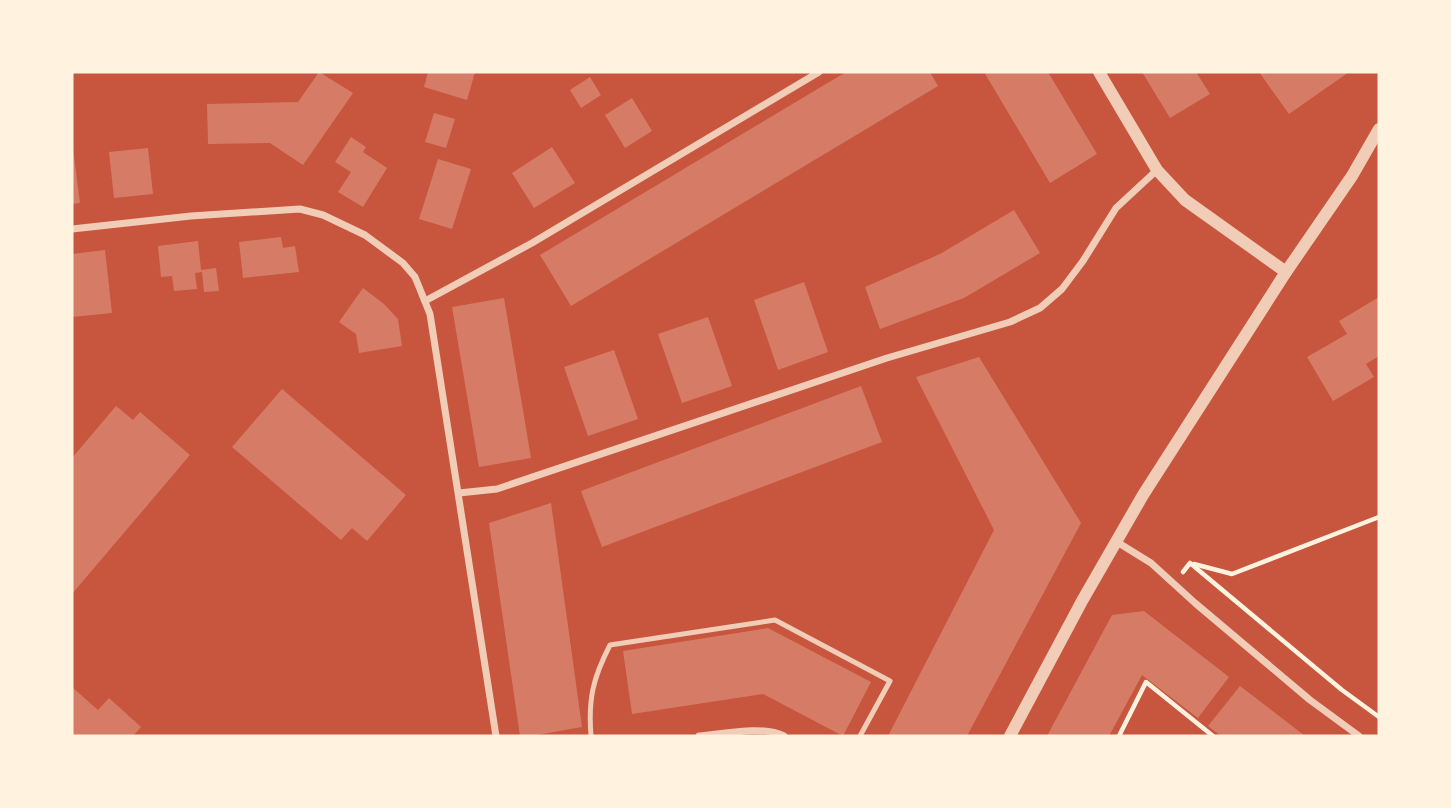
<svg xmlns="http://www.w3.org/2000/svg" width="1451" height="808" font-family="Helvetica,sans-serif">
  <rect width="100%" height="100%" fill="#c8553d"/>
  <g fill="#d67c66">
    <path d="M 319,72 L 353,93 L 303,165 L 270,143 L 208,144 L 207,104 L 298,102 Z"/>
    <path d="M 428,72 L 475,72 L 467,100 L 424,87 Z"/>
    <path d="M 846,72 L 930,72 L 938,86 L 571,306 L 540,255 Z"/>
    <path d="M 984,72 L 1048,72 L 1097,154 L 1050,183 Z"/>
    <path d="M 1142,72 L 1196,72 L 1210,94 L 1170,118 Z"/>
    <path d="M 1259,72 L 1349,72 L 1289,114 Z"/>
    <path d="M 590,77 L 601,95 L 581,108 L 570,90 Z"/>
    <path d="M 632,98 L 652,131 L 625,148 L 605,115 Z"/>
    <path d="M 434,113 L 455,119 L 446,148 L 425,142 Z"/>
    <path d="M 351,137 L 366,147 L 363,152 L 387,168 L 363,207 L 338,192 L 351,172 L 335,162 Z"/>
    <path d="M 552,147 L 575,183 L 534,208 L 512,173 Z"/>
    <path d="M 148,148 L 153,194 L 114,198 L 109,152 Z"/>
    <path d="M 72,149 L 73,149 L 80,203 L 72,204 Z"/>
    <path d="M 438,159 L 471,169 L 452,229 L 419,219 Z"/>
    <path d="M 1014,210 L 1040,253 L 964,298 L 880,329 L 865,287 L 940,254 Z"/>
    <path d="M 281,237 L 283,248 L 295,246 L 299,272 L 243,278 L 239,242 Z"/>
    <path d="M 198,241 L 201,270 L 216,268 L 219,291 L 204,292 L 202,272 L 195,273 L 197,289 L 174,291 L 172,276 L 161,277 L 158,246 Z"/>
    <path d="M 105,250 L 112,313 L 72,317 L 72,254 Z"/>
    <path d="M 804,282 L 828,352 L 778,370 L 754,300 Z"/>
    <path d="M 363,288 L 384,304 L 398,319 L 402,346 L 359,353 L 356,334 L 339,322 Z"/>
    <path d="M 1379,297 L 1379,356 L 1366,364 L 1374,377 L 1333,401 L 1307,357 L 1347,334 L 1339,321 Z"/>
    <path d="M 504,298 L 531,458 L 479,467 L 452,307 Z"/>
    <path d="M 708,317 L 732,386 L 682,403 L 658,334 Z"/>
    <path d="M 614,350 L 638,419 L 588,436 L 564,367 Z"/>
    <path d="M 979,357 L 1081,523 L 967,736 L 888,736 L 994,530 L 916,377 Z"/>
    <path d="M 861,386 L 882,442 L 602,547 L 581,491 Z"/>
    <path d="M 282,389 L 406,495 L 367,541 L 352,528 L 341,540 L 232,447 Z"/>
    <path d="M 116,406 L 133,420 L 140,412 L 190,455 L 72,594 L 72,458 Z"/>
    <path d="M 551,503 L 582,727 L 531,736 L 520,736 L 489,523 Z"/>
    <path d="M 1144,611 L 1229,677 L 1198,718 L 1142,675 L 1109,736 L 1047,736 L 1112,615 Z"/>
    <path d="M 768,628 L 871,682 L 843,736 L 763,694 L 632,714 L 623,651 Z"/>
    <path d="M 1240,686 L 1305,736 L 1221,736 L 1208,726 Z"/>
    <path d="M 72,687 L 98,710 L 109,698 L 141,727 L 133,736 L 72,736 Z"/>
  </g>
  <g fill="none" stroke-linecap="round" stroke-linejoin="round">
    <g stroke="#fff3e0" stroke-width="4.5">
      <path d="M 1194,564 L 1232,574 L 1379,517"/>
      <path d="M 1183,572 L 1190,563 L 1342,690 L 1379,717"/>
      <path d="M 1119,736 L 1146,682 L 1213,736"/>
    </g>
    <path stroke="#f1ccb7" stroke-width="5" d="M 591,736 C 588,699 593,678 610,645 L 775,620 L 890,681 L 860,736"/>
    <g stroke="#f1ccb7" stroke-width="7">
      <path d="M 72,229 L 191,216 L 300,209 L 323,215 L 365,235 L 403,263 L 415,277 L 430,314 L 496,736"/>
      <path d="M 425,301 L 532,243 L 819,72"/>
      <path d="M 459,493 L 497,489 L 887,358 L 1010,322 L 1040,308 L 1062,289 L 1083,261 L 1116,208 L 1157,170"/>
      <path d="M 1117,542 L 1151,563 L 1195,603 L 1310,700 L 1359,736"/>
      <path d="M 699,736 C 723,734 762,725 784,736"/>
    </g>
    <g stroke="#f1ccb7" stroke-width="12">
      <path d="M 1099,72 L 1157,170 L 1185,200 L 1286,272"/>
      <path d="M 1010,736 L 1082,601 L 1143,495 L 1286,272 L 1352,176 L 1379,129"/>
    </g>
  </g>
  <rect width="1451" height="808" fill="none" stroke="#fff3e0" stroke-width="147"/>
</svg>
